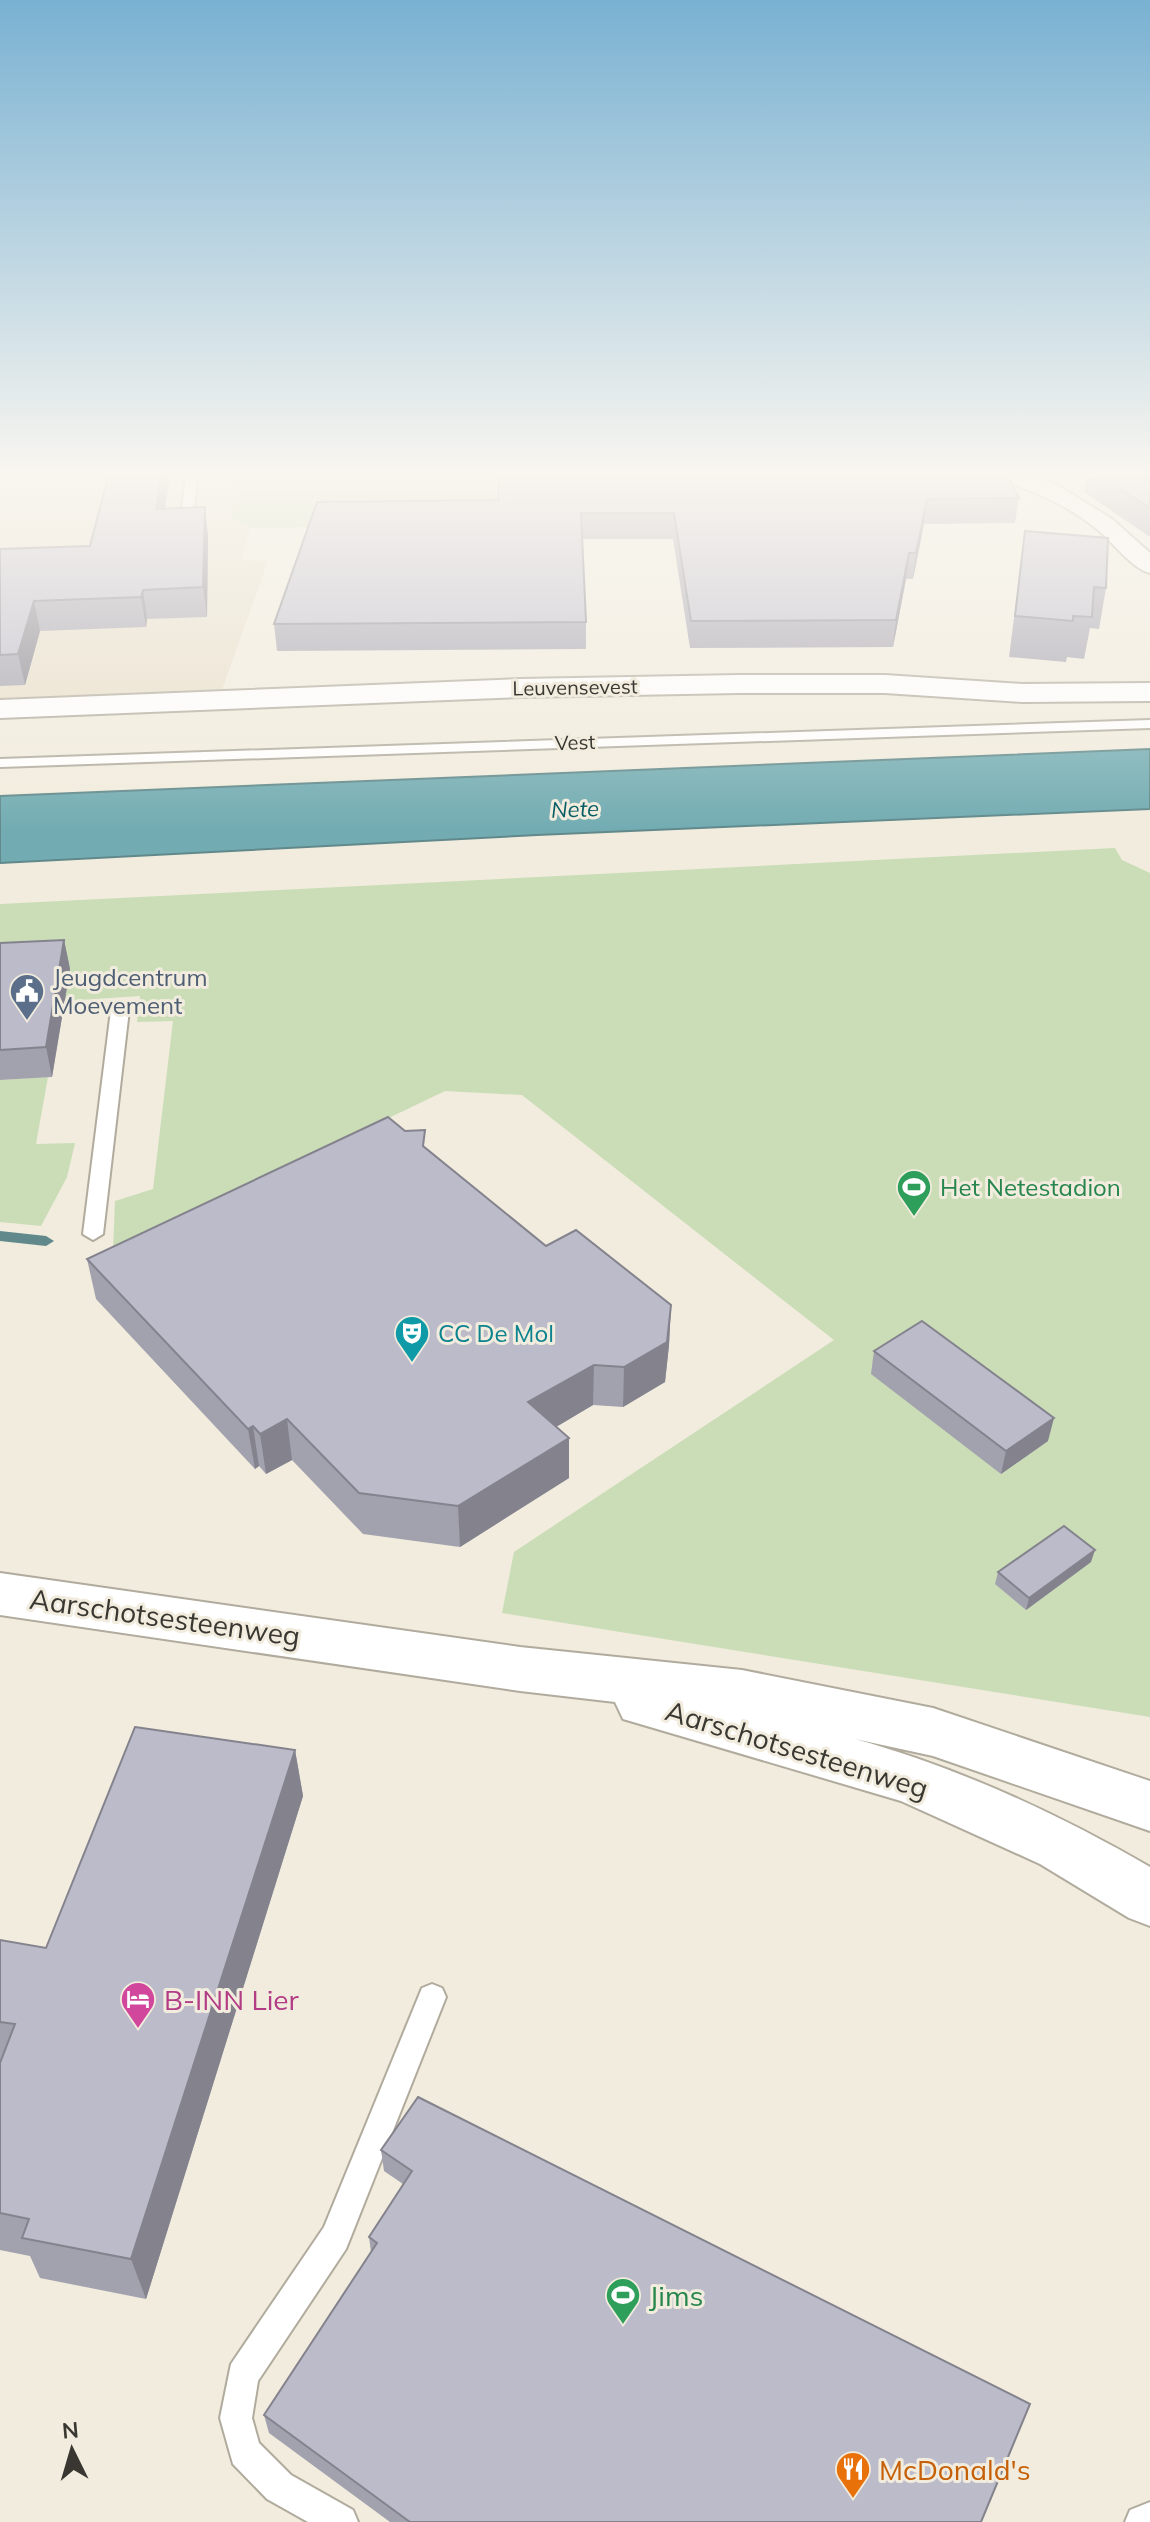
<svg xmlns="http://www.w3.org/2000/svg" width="1150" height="2522" font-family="Mulish,sans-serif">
  <rect width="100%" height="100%" fill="#f1ecdd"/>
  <path fill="#e8dfca" d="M 0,477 L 234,477 L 232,518 L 251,528 L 241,560 L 268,561 L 222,690 L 0,699 Z"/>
  <g fill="#caddb7">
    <path d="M 234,477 L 500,477 L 500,502 L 328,527 L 251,528 L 232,518 Z"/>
    <path d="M 1115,848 L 1122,860 L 1150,873 L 1150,1717 L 502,1613 L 514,1552 L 834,1340 L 522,1095 L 445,1091 L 113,1250 L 115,1201 L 153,1189 L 173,1021 L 137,1022 L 140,996 L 65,1001 L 0,973 L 0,904 Z"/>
    <path d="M 48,1077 L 36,1144 L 75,1143 L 67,1177 L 41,1226 L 0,1222 L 0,1080 Z"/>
  </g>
  <path fill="#72acb2" stroke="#61898b" stroke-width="2" d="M 1150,749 L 1150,809 L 537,835 L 0,863 L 0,796 Z"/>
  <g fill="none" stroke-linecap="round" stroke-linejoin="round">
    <path fill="#61898b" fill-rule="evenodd" d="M 0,1231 L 46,1236 L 54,1241 L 46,1246 L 0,1241 Z"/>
    <g stroke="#b0ab9d" stroke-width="4">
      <g id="lane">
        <path d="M 186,477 L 198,477 L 194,508 L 188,511 L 182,508 Z"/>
        <path d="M 1150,720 L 1150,728 L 0,767 L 0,759 Z"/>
        <path d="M 120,1005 L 129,1010 L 103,1234 L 93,1240 L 83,1234 L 111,1010 Z"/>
        <path d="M 432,1984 L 442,1988 L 446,1997 L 346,2249 L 258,2381 L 252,2418 L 259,2443 L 291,2475 L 353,2510 L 358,2522 L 308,2522 L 267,2499 L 233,2464 L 220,2418 L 231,2364 L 324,2227 L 422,1988 Z"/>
        <path d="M 1150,2502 L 1150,2522 L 1125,2522 L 1130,2510 Z"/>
      </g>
    </g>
    <g stroke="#b0ab9d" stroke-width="4">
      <path id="street" d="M 1001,477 L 1033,477 L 1059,486 L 1112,519 L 1150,553 L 1150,573 C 1131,568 1113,542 1098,530 C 1070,507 1039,492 1004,482 Z"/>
    </g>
    <g stroke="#b0ab9d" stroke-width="4">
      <g id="secondary">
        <path d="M 739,675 L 885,675 L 1022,684 L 1150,683 L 1150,701 L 1022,702 L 885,693 L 739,693 L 520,697 L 0,718 L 0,700 L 520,679 Z"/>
        <path d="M 0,1573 L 520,1647 L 742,1670 L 933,1708 L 1150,1781 L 1150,1831 L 933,1756 L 855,1739 C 959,1768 1057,1813 1150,1867 L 1150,1926 L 1129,1918 L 1040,1864 L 901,1801 L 623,1719 L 615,1702 L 520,1691 L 0,1615 Z"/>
      </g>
    </g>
    <use href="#lane" fill="#fff" fill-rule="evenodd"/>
    <use href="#street" fill="#fff" fill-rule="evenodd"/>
    <use href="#secondary" fill="#fff" fill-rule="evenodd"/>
  </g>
  <g fill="#a2a1ae">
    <path d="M 108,477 L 170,477 L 165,509 L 208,536 L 207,617 L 147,619 L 146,627 L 40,631 L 25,685 L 0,686 L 0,549 L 90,546 Z"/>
    <path d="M 1087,477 L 1150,477 L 1150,537 L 1084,492 Z"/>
    <path d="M 1019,498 L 1015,523 L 924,524 L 913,579 L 906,579 L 893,647 L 690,648 L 673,539 L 582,539 L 586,622 L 586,649 L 277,651 L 274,624 L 317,502 Z"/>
    <path d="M 1025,531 L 1106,588 L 1099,629 L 1090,628 L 1084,659 L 1067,657 L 1066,662 L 1009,657 Z"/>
    <path d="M 64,940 L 70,969 L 52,1077 L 0,1080 L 0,943 Z"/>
    <path d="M 426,1148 L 546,1246 L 671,1305 L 669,1345 L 665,1382 L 623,1407 L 593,1405 L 556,1427 L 569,1438 L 569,1478 L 460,1547 L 363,1534 L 292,1460 L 266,1474 L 259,1466 L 255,1469 L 96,1299 L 87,1259 Z"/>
    <path d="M 874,1351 L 1048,1441 L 1001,1474 L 871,1374 Z"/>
    <path d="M 1091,1562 L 1026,1610 L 995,1584 L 998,1572 Z"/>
    <path d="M 295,1750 L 303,1796 L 146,2299 L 40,2278 L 30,2256 L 0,2250 L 0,1940 L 46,1948 Z"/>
    <path d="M 381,2150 L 981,2522 L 390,2522 L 269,2433 L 264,2415 L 371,2252 L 369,2237 L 403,2184 L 384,2171 Z"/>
  </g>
  <g fill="#84838d">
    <path d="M 161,477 L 170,477 L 160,537 L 156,509 Z"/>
    <path d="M 927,499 L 924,524 L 913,579 L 916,553 Z"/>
    <path d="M 205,507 L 208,536 L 207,617 L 203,587 Z"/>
    <path d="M 909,553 L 906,579 L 893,647 L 896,620 Z"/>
    <path d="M 143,590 L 147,619 L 146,627 L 141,597 Z"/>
    <path d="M 34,601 L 40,631 L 25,685 L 18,654 Z"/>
    <path d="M 64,940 L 70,969 L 52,1077 L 46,1047 Z"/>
    <path d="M 671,1305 L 669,1345 L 665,1382 L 623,1407 L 624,1367 Z"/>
    <path d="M 594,1365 L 593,1405 L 529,1443 L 528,1402 Z"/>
    <path d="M 1054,1418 L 1048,1441 L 1001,1474 L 1006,1451 Z"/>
    <path d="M 287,1419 L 292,1460 L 266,1474 L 260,1434 Z"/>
    <path d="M 253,1426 L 259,1466 L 255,1469 L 248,1429 Z"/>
    <path d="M 569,1438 L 569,1478 L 460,1547 L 458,1506 Z"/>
    <path d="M 1095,1550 L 1091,1562 L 1026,1610 L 1029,1598 Z"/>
    <path d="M 295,1750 L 303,1796 L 146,2299 L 131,2259 Z"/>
  </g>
  <g fill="#bcbbca" stroke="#84838d" stroke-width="2">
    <path d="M 108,477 L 161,477 L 156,509 L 205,507 L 203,587 L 143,590 L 141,597 L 34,601 L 18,654 L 0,655 L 0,549 L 90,546 Z"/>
    <path d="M 499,477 L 1008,477 L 1019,498 L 927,499 L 916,553 L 909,553 L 896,620 L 691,621 L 674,513 L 581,513 L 586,622 L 274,624 L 317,502 L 498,500 Z"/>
    <path d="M 1102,477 L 1150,477 L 1150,508 Z"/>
    <path d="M 1025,531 L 1108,538 L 1106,588 L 1094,587 L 1092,617 L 1073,616 L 1073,621 L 1015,616 Z"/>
    <path d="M 64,940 L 46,1047 L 0,1050 L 0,943 Z"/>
    <path d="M 388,1117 L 405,1131 L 425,1130 L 423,1146 L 546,1246 L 576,1230 L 671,1305 L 667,1342 L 624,1367 L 594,1365 L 528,1402 L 569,1438 L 458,1506 L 359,1493 L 287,1419 L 260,1434 L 253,1426 L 248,1429 L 87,1259 Z"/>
    <path d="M 922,1321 L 1054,1418 L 1006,1451 L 874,1351 Z"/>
    <path d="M 1064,1526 L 1095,1550 L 1029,1598 L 998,1572 Z"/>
    <path d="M 135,1727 L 295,1750 L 131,2259 L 22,2238 L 29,2219 L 0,2213 L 0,2063 L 15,2024 L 0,2022 L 0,1940 L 46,1948 Z"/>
    <path d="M 418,2097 L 1030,2404 L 981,2522 L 410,2522 L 264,2415 L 377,2243 L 369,2237 L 412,2171 L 381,2150 Z"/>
  </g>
  <linearGradient id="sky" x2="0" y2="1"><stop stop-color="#79b1d2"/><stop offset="0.57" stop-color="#f9f6f0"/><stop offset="1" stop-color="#f9f6f0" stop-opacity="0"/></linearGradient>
  <rect width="1150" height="830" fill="url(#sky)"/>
  <defs>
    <g id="civic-pin" transform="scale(1.8)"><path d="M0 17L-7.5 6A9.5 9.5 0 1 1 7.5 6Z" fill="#5c6f8a" stroke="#f1ecdd"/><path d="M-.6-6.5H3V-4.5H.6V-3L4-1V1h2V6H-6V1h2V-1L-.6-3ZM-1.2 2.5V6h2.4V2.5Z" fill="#fff"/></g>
    <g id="stadium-pin" transform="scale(1.8)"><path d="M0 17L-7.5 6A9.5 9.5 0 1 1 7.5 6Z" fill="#2e9e5b" stroke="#f1ecdd"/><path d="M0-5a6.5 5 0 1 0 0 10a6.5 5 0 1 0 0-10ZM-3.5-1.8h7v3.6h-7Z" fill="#fff"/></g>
    <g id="theatre-pin" transform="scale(1.8)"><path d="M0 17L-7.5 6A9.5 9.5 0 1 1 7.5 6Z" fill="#0f9aa8" stroke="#f1ecdd"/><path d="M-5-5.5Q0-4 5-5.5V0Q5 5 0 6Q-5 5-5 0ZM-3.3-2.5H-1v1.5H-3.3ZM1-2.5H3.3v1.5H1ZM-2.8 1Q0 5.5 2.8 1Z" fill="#fff"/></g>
    <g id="hotel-pin" transform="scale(1.8)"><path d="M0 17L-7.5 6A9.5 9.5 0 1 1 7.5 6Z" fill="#d1479c" stroke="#f1ecdd"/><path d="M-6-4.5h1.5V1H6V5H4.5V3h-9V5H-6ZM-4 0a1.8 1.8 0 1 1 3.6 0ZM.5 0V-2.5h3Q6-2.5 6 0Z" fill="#fff"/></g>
    <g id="restaurant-pin" transform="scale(1.8)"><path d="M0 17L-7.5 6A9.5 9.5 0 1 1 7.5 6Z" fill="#e8710a" stroke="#f1ecdd"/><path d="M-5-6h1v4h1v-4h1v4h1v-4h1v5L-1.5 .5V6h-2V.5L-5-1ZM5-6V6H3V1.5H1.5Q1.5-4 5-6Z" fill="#fff"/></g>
  </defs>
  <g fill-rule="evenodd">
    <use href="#civic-pin" x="27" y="991"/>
    <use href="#stadium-pin" x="914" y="1187"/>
    <use href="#theatre-pin" x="412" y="1333"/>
    <use href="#hotel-pin" x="138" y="1999"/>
    <use href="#stadium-pin" x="623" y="2295"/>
    <use href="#restaurant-pin" x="853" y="2469"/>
  </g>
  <g text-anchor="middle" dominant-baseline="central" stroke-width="6" stroke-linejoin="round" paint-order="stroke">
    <g font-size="20" fill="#393731" stroke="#f1ecdd">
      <text transform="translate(575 687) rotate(-1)">Leuvensevest</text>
      <text transform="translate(575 742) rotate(-2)">Vest</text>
    </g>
    <g font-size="22" font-style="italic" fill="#065d65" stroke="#f1ecdd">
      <text transform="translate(575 809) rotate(-2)">Nete</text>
    </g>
    <g font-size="24" fill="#4e5e75" stroke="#f1ecdd" text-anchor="start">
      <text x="53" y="977">Jeugdcentrum<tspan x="53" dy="28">Moevement</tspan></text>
    </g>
    <g font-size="24" fill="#27864d" stroke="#f1ecdd" text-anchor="start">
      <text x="940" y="1187">Het Netestadion</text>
    </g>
    <g font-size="24" fill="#0d838f" stroke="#f1ecdd" text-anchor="start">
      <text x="438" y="1333">CC De Mol</text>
    </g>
    <g font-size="28" fill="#393731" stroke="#f1ecdd">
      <text transform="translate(165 1617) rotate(8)">Aarschotsesteenweg</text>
      <text transform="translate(797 1749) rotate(17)">Aarschotsesteenweg</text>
    </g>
    <g font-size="28" fill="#b23c85" stroke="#f1ecdd" text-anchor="start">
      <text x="164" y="1999">B-INN Lier</text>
    </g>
    <g font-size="28" fill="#27864d" stroke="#f1ecdd" text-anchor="start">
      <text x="649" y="2295">Jims</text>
    </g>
    <g font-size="28" fill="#c56008" stroke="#f1ecdd" text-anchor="start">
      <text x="879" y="2469">McDonald's</text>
    </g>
  </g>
  <g transform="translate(72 2450) rotate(355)" stroke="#f1ecdd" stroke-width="6" paint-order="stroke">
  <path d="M0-6L14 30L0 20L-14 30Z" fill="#393731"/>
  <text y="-12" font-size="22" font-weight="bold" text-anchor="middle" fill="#393731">N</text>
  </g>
</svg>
